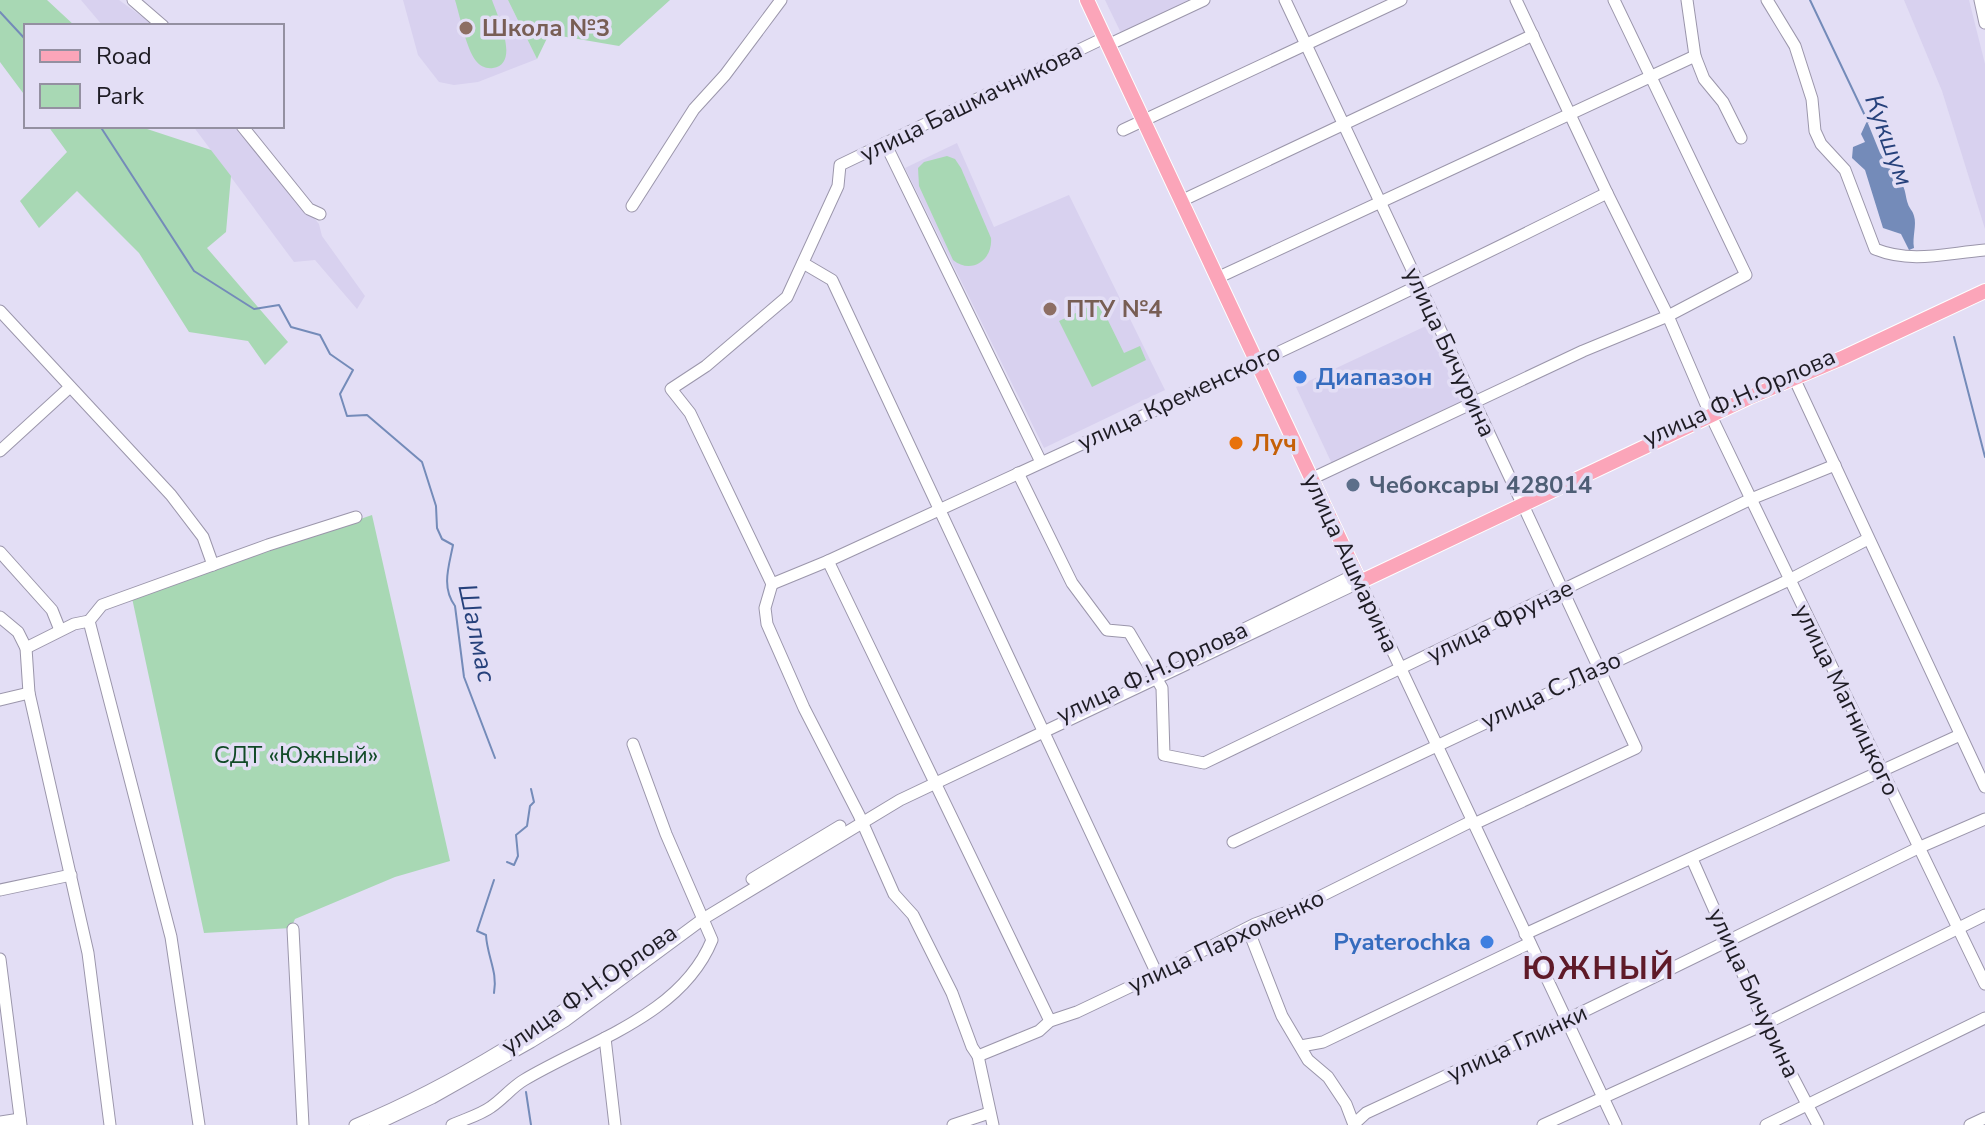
<svg xmlns="http://www.w3.org/2000/svg" width="1985" height="1125" font-family="'Nunito Sans',sans-serif">
  <rect width="100%" height="100%" fill="#e3def5"/>
  <g fill="#d8d1ef">
    <path d="M 81,0 L 119,0 L 155,26 L 103,26 Z"/>
    <path d="M 403,0 L 508,0 L 537,59 L 478,82 L 454,85 L 439,82 L 418,55 Z"/>
    <path d="M 1105,0 L 1195,0 L 1122,35 Z"/>
    <path d="M 1904,0 L 1969,0 L 1985,64 L 1985,229 L 1942,91 Z"/>
    <path d="M 193,126 L 239,126 L 319,224 L 322,236 L 365,296 L 357,309 L 315,260 L 294,262 Z"/>
    <path d="M 957,143 L 994,227 L 1069,195 L 1165,390 L 1044,448 L 905,168 Z"/>
    <path d="M 1428,325 L 1462,403 L 1333,466 L 1296,387 Z"/>
  </g>
  <g fill="#a8d8b4">
    <path d="M 0,0 L 47,0 L 75,26 L 26,26 L 26,97 L 0,62 Z"/>
    <path d="M 455,0 L 492,0 C 497,15 521,64 493,68 C 486,69 480,66 476,61 C 466,48 460,16 455,0 Z"/>
    <path d="M 508,0 L 670,0 L 619,46 L 549,34 L 537,59 Z"/>
    <path d="M 48,126 L 138,126 L 211,150 L 231,176 L 226,232 L 207,248 L 288,342 L 265,365 L 248,341 L 189,332 L 139,253 L 77,191 L 39,228 L 20,201 L 67,152 Z"/>
    <path d="M 947,156 L 955,159 L 961,168 L 991,238 C 993,260 971,275 953,260 L 919,186 L 918,168 L 924,162 Z"/>
    <path d="M 1099,302 L 1124,353 L 1140,346 L 1146,360 L 1092,387 L 1059,321 Z"/>
    <path d="M 372,515 L 450,861 L 395,877 L 295,919 L 291,928 L 204,933 L 132,598 Z"/>
  </g>
  <path fill="#748bb9" d="M 1867,121 L 1880,153 L 1891,170 L 1893,179 C 1907,184 1904,192 1908,204 C 1909,208 1913,211 1914,216 C 1917,225 1912,237 1914,248 L 1909,250 L 1901,234 L 1883,228 L 1865,170 L 1852,158 L 1853,147 L 1865,142 L 1861,134 Z"/>
  <g fill="none" stroke-linecap="round" stroke-linejoin="round">
    <g stroke="#748bb9" stroke-width="2">
      <path d="M 1810,0 L 1868,122"/>
      <path d="M 0,12 L 26,40"/>
      <path d="M 100,126 L 194,271 L 254,309 L 279,305 L 291,327 L 320,335 L 330,354 L 353,370 L 340,394 L 347,416 L 367,415 L 422,462 L 436,506 L 437,528 L 442,539 L 453,545 C 449,566 441,587 455,606 L 464,677 L 495,758"/>
      <path d="M 1954,337 L 1985,457"/>
      <path d="M 507,862 L 514,865 L 518,856 L 516,835 L 527,826 L 530,806 L 534,802 L 531,789"/>
      <path d="M 494,993 C 498,972 487,956 486,935 L 477,931 L 494,880"/>
      <path d="M 526,1092 L 531,1125"/>
    </g>
    <g stroke="#9b96ab" stroke-width="13">
      <g id="minor">
        <path d="M 133,0 L 163,26"/>
        <path d="M 1285,0 L 1520,499"/>
        <path d="M 1516,0 L 1607,193 L 1668,316 L 1708,409"/>
        <path d="M 1687,0 L 1695,56 L 1704,79 L 1723,102 L 1741,138"/>
        <path d="M 1767,0 L 1795,46 L 1812,99 L 1815,131 L 1821,144 L 1845,170 L 1875,249 C 1912,264 1947,253 1985,250"/>
        <path d="M 1980,0 L 1985,23"/>
        <path d="M 1108,45 L 1204,0"/>
        <path d="M 242,126 L 309,209 L 320,214"/>
        <path d="M 1123,130 L 1401,0"/>
        <path d="M 885,143 L 1041,462"/>
        <path d="M 1181,201 L 1533,35"/>
        <path d="M 632,206 L 694,109 L 725,75 L 781,0"/>
        <path d="M 803,263 L 832,280 L 1157,974"/>
        <path d="M 1217,278 L 1695,56"/>
        <path d="M 0,311 L 171,495 L 203,537 L 213,565"/>
        <path d="M 1794,378 L 1985,787"/>
        <path d="M 1711,416 L 1985,984"/>
        <path d="M 0,451 L 70,387"/>
        <path d="M 1018,473 L 1072,583 L 1107,630 L 1129,632 L 1162,688 L 1164,755 L 1204,763 L 1751,499 L 1835,465"/>
        <path d="M 1311,479 L 1583,351 L 1668,316 L 1746,275 L 1614,0"/>
        <path d="M 0,552 L 52,610 L 60,630"/>
        <path d="M 828,561 L 1050,1021"/>
        <path d="M 772,584 L 828,561 C 1089,441 1350,322 1607,193"/>
        <path d="M 772,584 L 690,413 L 671,389 L 706,366 L 787,297 L 838,186 L 840,165 L 1104,38"/>
        <path d="M 772,584 L 765,608 L 767,624 L 804,708 L 859,815 L 894,894 L 913,915 L 952,993 L 972,1047 L 978,1056 L 993,1125"/>
        <path d="M 0,617 L 18,632 L 26,648 L 29,693 L 88,953 L 110,1125"/>
        <path d="M 89,621 L 171,937 L 199,1125"/>
        <path d="M 1240,631 L 1356,574"/>
        <path d="M 26,648 L 74,624 L 89,621 L 102,605 L 268,545 L 356,517"/>
        <path d="M 0,700 L 29,693"/>
        <path d="M 1474,824 L 1636,748 L 1523,505"/>
        <path d="M 1233,842 L 1789,580 L 1868,539"/>
        <path d="M 1692,859 L 1765,1024 L 1818,1125"/>
        <path d="M 752,879 L 840,826"/>
        <path d="M 0,890 L 71,875"/>
        <path d="M 293,929 L 303,1125"/>
        <path d="M 1248,929 L 1282,1016 L 1308,1060 L 1328,1077 L 1346,1104 L 1354,1125"/>
        <path d="M 1525,934 L 1960,735"/>
        <path d="M 0,959 L 21,1125"/>
        <path d="M 605,1038 L 615,1125"/>
        <path d="M 1301,1046 L 1323,1042 L 1530,943"/>
        <path d="M 978,1056 L 1022,1038 L 1039,1031 L 1050,1021 L 1077,1012 L 1157,974 L 1255,924 L 1293,910 L 1472,821"/>
        <path d="M 0,1122 L 20,1119"/>
        <path d="M 1354,1124 L 1366,1113 L 1566,1020 L 1918,848 L 1985,819"/>
        <path d="M 355,1125 C 459,1082 552,1021 642,954"/>
        <path d="M 375,1125 L 432,1098 L 531,1042 L 565,1021 L 703,919 L 900,800 L 1360,582 L 1616,1125"/>
        <path d="M 452,1125 C 465,1119 480,1115 491,1107 C 503,1099 512,1087 524,1080 C 589,1041 681,1016 712,940 L 666,834 L 633,744"/>
        <path d="M 953,1125 L 989,1113"/>
        <path d="M 1543,1125 L 1765,1024 L 1985,915"/>
        <path d="M 1766,1125 L 1985,1018"/>
        <path d="M 1970,1125 L 1985,1118"/>
      </g>
    </g>
    <g stroke="#fff" stroke-width="16">
      <path id="major" d="M 1087,0 L 1360,582 L 1750,397 L 1842,358 L 1985,291"/>
    </g>
    <use href="#minor" stroke="#fff" stroke-width="11"/>
    <use href="#major" stroke="#fba5b9" stroke-width="14"/>
  </g>
  <g fill="#8d6e63" stroke="#e3def5" stroke-width="3">
    <circle cx="466" cy="28" r="8"/>
    <circle cx="1050" cy="309" r="8"/>
  </g>
  <g fill="#3f7fe0" stroke="#e3def5" stroke-width="3">
    <circle cx="1300" cy="377" r="8"/>
    <circle cx="1487" cy="942" r="8"/>
  </g>
  <circle fill="#e8710a" stroke="#e3def5" stroke-width="3" cx="1236" cy="443" r="8"/>
  <circle fill="#5c6f8a" stroke="#e3def5" stroke-width="3" cx="1353" cy="485" r="8"/>
  <g text-anchor="middle" dominant-baseline="central" stroke-width="7" stroke-linejoin="round" paint-order="stroke">
    <g font-size="24" font-weight="bold" fill="#785e54" stroke="#e3def5" text-anchor="start">
      <text x="482" y="28">Школа №3</text>
      <text x="1066" y="309">ПТУ №4</text>
    </g>
    <g font-size="24" fill="#1e1c24" stroke="#e3def5">
      <text transform="translate(971 102) rotate(-26)">улица Башмачникова</text>
      <text transform="translate(1450 352) rotate(65)">улица Бичурина</text>
      <text transform="translate(1179 397) rotate(-25)">улица Кременского</text>
      <text transform="translate(1739 397) rotate(-24)">улица Ф.Н.Орлова</text>
      <text transform="translate(1351 563) rotate(65)">улица Ашмарина</text>
      <text transform="translate(1500 621) rotate(-26)">улица Фрунзе</text>
      <text transform="translate(1152 672) rotate(-25)">улица Ф.Н.Орлова</text>
      <text transform="translate(1551 690) rotate(-25)">улица С.Лазо</text>
      <text transform="translate(1847 700) rotate(64)">улица Магницкого</text>
      <text transform="translate(1226 941) rotate(-25)">улица Пархоменко</text>
      <text transform="translate(589 989) rotate(-35)">улица Ф.Н.Орлова</text>
      <text transform="translate(1754 993) rotate(65)">улица Бичурина</text>
      <text transform="translate(1517 1043) rotate(-25)">улица Глинки</text>
    </g>
    <g font-size="24" font-weight="bold" fill="#366cbe" stroke="#e3def5" text-anchor="start">
      <text x="1316" y="377">Диапазон</text>
      <text x="1471" y="942" text-anchor="end">Pyaterochka</text>
    </g>
    <g font-size="24" font-weight="bold" fill="#c56008" stroke="#e3def5" text-anchor="start">
      <text x="1252" y="443">Луч</text>
    </g>
    <g font-size="24" font-weight="bold" fill="#4e5e75" stroke="#e3def5" text-anchor="start">
      <text x="1369" y="485">Чебоксары 428014</text>
    </g>
    <g font-size="24" fill="#114a27" stroke="#e3def5">
      <text x="296" y="755">СДТ «Южный»</text>
    </g>
    <g font-size="26" font-style="italic" fill="#26417b" stroke="#e3def5">
      <text transform="translate(1889 140) rotate(70)">Кукшум</text>
      <text transform="translate(477 633) rotate(78)">Шалмас</text>
    </g>
    <g font-size="32" font-weight="bold" letter-spacing="2" fill="#5f1a28" stroke="#e3def5">
      <text x="1599" y="968">ЮЖНЫЙ</text>
    </g>
  </g>
  <rect x="24" y="24" width="260" height="104" fill="#e3def5" stroke="#9490a1" stroke-width="2"/>
  <rect x="40" y="50" width="40" height="12" fill="#fba5b9" stroke="#9490a1" stroke-width="2"/>
  <text x="96" y="64" font-size="24" fill="#1e1c24">Road</text>
  <rect x="40" y="84" width="40" height="24" fill="#a8d8b4" stroke="#9490a1" stroke-width="2"/>
  <text x="96" y="104" font-size="24" fill="#1e1c24">Park</text>
</svg>
